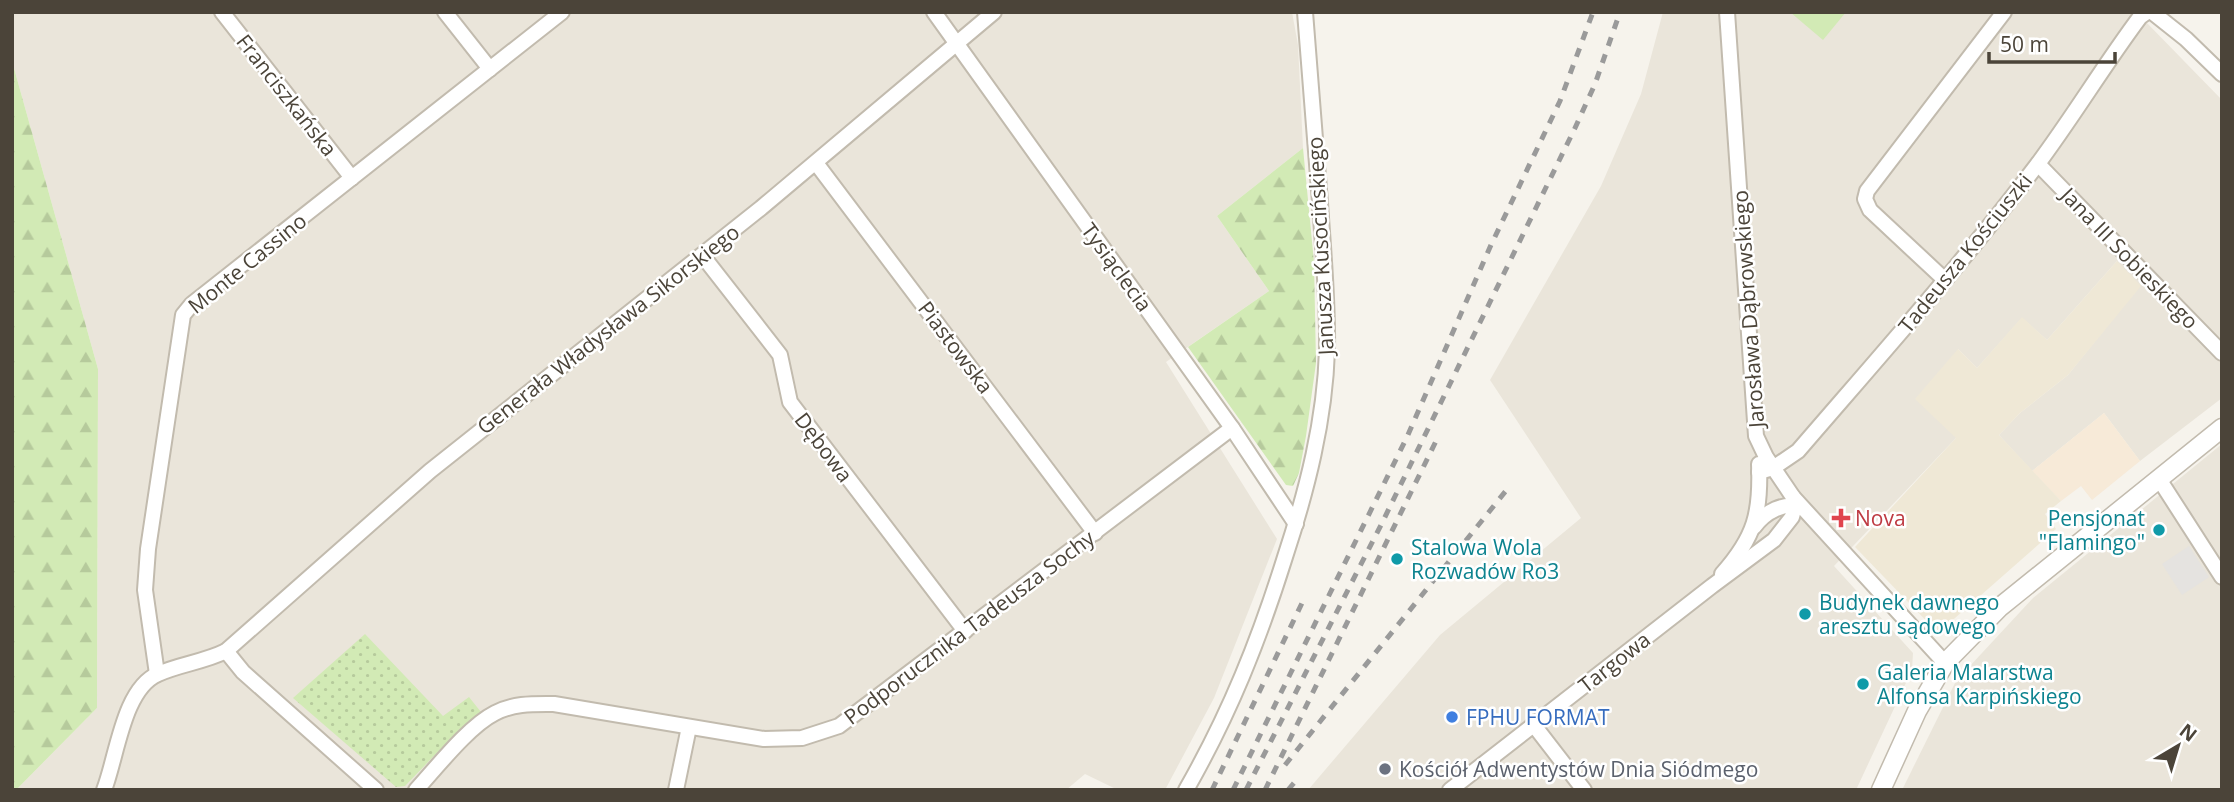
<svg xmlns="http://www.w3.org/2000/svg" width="2234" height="802" font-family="'Open Sans',sans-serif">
  <defs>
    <pattern id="grass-dots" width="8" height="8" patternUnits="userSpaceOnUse" patternTransform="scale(1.75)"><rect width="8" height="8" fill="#d2eab5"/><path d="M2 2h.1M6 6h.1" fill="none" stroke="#b6ca9c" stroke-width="1.8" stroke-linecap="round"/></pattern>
    <pattern id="forest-firs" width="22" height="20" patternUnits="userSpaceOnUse" patternTransform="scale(1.75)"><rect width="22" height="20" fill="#d2eab5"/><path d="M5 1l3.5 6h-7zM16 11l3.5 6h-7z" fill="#b6ca9c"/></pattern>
  </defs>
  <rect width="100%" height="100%" fill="#f6f3ec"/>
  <g fill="#eae5da">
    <path d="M 12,12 L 1292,12 L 1298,45 L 1303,148 L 1217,216 L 1269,291 L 1166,362 L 1277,539 L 1214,698 L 1165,790 L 1118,790 L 1085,774 L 1066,790 L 16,790 L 97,708 L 98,369 L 12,61 Z"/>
    <path d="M 1663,12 L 2145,12 L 2146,22 L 2222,100 L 2222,398 L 2140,461 L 2104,413 L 2032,471 L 1999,435 L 2020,413 L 2068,375 L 2120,310 L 2117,261 L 2047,340 L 2022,318 L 1977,368 L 1958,349 L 1956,438 L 1834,566 L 1913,653 L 1912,670 L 1856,790 L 1308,790 L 1440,635 L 1581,518 L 1490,380 L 1601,186 L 1641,94 Z"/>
    <path d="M 2222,444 L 2222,790 L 1902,790 L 1956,681 L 2033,598 Z"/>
  </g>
  <path fill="#f7ead8" d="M 2104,413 L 2140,461 L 2092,500 L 2081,486 L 2061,501 L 2032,471 Z"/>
  <path fill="#efe8d6" d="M 2117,261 L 2141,286 L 2068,375 L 2020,413 L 1999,435 L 2061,501 L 2045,514 L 2056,529 L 1938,633 L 1855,547 L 1956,438 L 1915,399 L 1958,349 L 1977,368 L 2022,317 L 2047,340 Z"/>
  <path fill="url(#grass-dots)" d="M 365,634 L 443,716 L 469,697 L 481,712 L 457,732 L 405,786 L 396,787 L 293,698 Z"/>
  <g fill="url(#forest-firs)">
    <path d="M 12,61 L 98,369 L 97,708 L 16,790 L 12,790 Z"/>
    <path d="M 1303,148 L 1314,262 L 1316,363 L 1306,436 L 1299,473 L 1293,486 L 1286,485 L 1188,347 L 1269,291 L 1217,216 Z"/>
  </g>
  <path fill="#d2eab5" d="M 1790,12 L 1846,12 L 1823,40 Z"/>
  <path fill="#e5e3e0" d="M 2189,546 L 2209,577 L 2182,595 L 2162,564 Z"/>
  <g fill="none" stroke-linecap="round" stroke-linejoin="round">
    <g stroke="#c2bbae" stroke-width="18">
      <g id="minor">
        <path d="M 222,12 L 352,178"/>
        <path d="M 445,12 L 490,69"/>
        <path d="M 934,12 L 1232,428 L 1296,524"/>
        <path d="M 1727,12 L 1756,436 L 1766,457 L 1793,497 L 1945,663"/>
        <path d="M 2152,12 L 2186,39 L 2222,74"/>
        <path d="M 816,163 L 1095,533"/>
        <path d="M 2038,164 L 2222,353"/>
        <path d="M 702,255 L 780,355 L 790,402 L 965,631"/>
        <path d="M 1945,280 L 1870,210 L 1865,199 L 1867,191 L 2004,12"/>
        <path d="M 1759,472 L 1773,468 L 1798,451 C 1879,357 1962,264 2037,165 C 2073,117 2104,65 2140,17 L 2147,12"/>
        <path d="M 2159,479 L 2222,577"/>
        <path d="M 1754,527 C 1765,512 1784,501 1802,508"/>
        <path d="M 1722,574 C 1755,537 1761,513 1759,464"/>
        <path d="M 226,651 L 243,672 L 376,790"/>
        <path d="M 157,674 L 145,590 L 148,549 L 183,315 L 192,304 L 562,12"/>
        <path d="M 1533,724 L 1584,790"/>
        <path d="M 104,790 C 117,757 123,689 158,674 C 180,664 204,662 226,651 L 430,471 L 761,208 L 994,12"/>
        <path d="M 416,790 C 437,767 469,726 495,713 C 514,703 534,704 554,704 L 764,739 L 802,738 L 839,726 L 1232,428"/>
        <path d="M 676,790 L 689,727"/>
        <path d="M 1186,790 C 1230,713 1259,640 1285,557 C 1307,490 1325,420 1327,350 C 1328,301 1323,251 1320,202 C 1315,139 1310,76 1305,12"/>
        <path d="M 1450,790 L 1712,586 L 1774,540 L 1792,517 L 1795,506 L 1793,497"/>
      </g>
    </g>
    <g stroke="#c2bbae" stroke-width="21">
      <path id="tertiary" d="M 1881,790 L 1917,711 L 1945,663 L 2000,607 L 2222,428"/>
    </g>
    <use href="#minor" stroke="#fff" stroke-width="14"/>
    <use href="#tertiary" stroke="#fff" stroke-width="18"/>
    <g stroke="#9a9a9a" stroke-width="5" stroke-dasharray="9 9" stroke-linecap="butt">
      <path d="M 1285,765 L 1509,487"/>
      <path d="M 1212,790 L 1303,601"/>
      <path d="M 1233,790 L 1407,437 L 1491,245 L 1560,101 L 1593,12"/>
      <path d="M 1246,790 L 1381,525 L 1575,128 L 1595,84 L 1620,12"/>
      <path d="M 1265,790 L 1439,435"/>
      <path d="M 1288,790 L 1299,777"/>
    </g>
  </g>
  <path fill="#e0444e" stroke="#fff" stroke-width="2.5" d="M1837.5 507.5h7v7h7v7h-7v7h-7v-7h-7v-7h7z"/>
  <g fill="#0f9aa8" stroke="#fff" stroke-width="2.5">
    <circle cx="2159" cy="530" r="7"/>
    <circle cx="1397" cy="559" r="7"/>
    <circle cx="1805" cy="614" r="7"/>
    <circle cx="1863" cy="684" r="7"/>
  </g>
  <circle fill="#3f7fe0" stroke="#fff" stroke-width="2.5" cx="1452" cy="717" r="7"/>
  <circle fill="#6b7280" stroke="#fff" stroke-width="2.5" cx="1385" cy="769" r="7"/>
  <g text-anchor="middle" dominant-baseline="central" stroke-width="5" stroke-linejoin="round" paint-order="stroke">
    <g font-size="21" fill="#4b4439" stroke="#fff">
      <text transform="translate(287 95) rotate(52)">Franciszkańska</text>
      <text transform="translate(1320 246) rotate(-93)">Janusza Kusocińskiego</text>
      <text transform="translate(1965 253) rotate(-51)">Tadeusza Kościuszki</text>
      <text transform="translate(2130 258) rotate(46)">Jana III Sobieskiego</text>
      <text transform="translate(247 263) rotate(-39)">Monte Cassino</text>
      <text transform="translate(1117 267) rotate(54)">Tysiąclecia</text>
      <text transform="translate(1748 309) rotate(-94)">Jarosława Dąbrowskiego</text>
      <text transform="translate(608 329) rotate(-38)">Generała Władysława Sikorskiego</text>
      <text transform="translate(956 347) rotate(53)">Piastowska</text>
      <text transform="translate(824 447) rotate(53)">Dębowa</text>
      <text transform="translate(969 627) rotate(-37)">Podporucznika Tadeusza Sochy</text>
      <text transform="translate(1614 662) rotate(-38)">Targowa</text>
    </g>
    <g font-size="21" fill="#be3a42" stroke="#fff" text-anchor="start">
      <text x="1855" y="518">Nova</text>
    </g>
    <g font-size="21" fill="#0d838f" stroke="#fff" text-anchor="start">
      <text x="2145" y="518" text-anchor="end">Pensjonat<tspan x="2145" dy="24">"Flamingo"</tspan></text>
      <text x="1411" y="547">Stalowa Wola<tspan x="1411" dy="24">Rozwadów Ro3</tspan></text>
      <text x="1819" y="602">Budynek dawnego<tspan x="1819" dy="24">aresztu sądowego</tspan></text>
      <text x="1877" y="672">Galeria Malarstwa<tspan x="1877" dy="24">Alfonsa Karpińskiego</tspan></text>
    </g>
    <g font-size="21" fill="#366cbe" stroke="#fff" text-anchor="start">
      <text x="1466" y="717">FPHU FORMAT</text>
    </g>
    <g font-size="21" fill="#5b616d" stroke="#fff" text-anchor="start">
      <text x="1399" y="769">Kościół Adwentystów Dnia Siódmego</text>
    </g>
  </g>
  <rect width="2234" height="802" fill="none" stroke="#4b4439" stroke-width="28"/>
  <g transform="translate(2178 746) rotate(38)" stroke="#ffffff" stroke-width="5" paint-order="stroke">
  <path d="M0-5L12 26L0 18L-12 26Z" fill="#4b4439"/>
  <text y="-10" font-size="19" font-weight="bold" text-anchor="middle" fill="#4b4439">N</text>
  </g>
  <path d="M1989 52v10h126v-10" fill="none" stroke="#4b4439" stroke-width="3.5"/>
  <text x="2000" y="52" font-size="21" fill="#4b4439" stroke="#ffffff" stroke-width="5" paint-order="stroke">50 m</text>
</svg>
